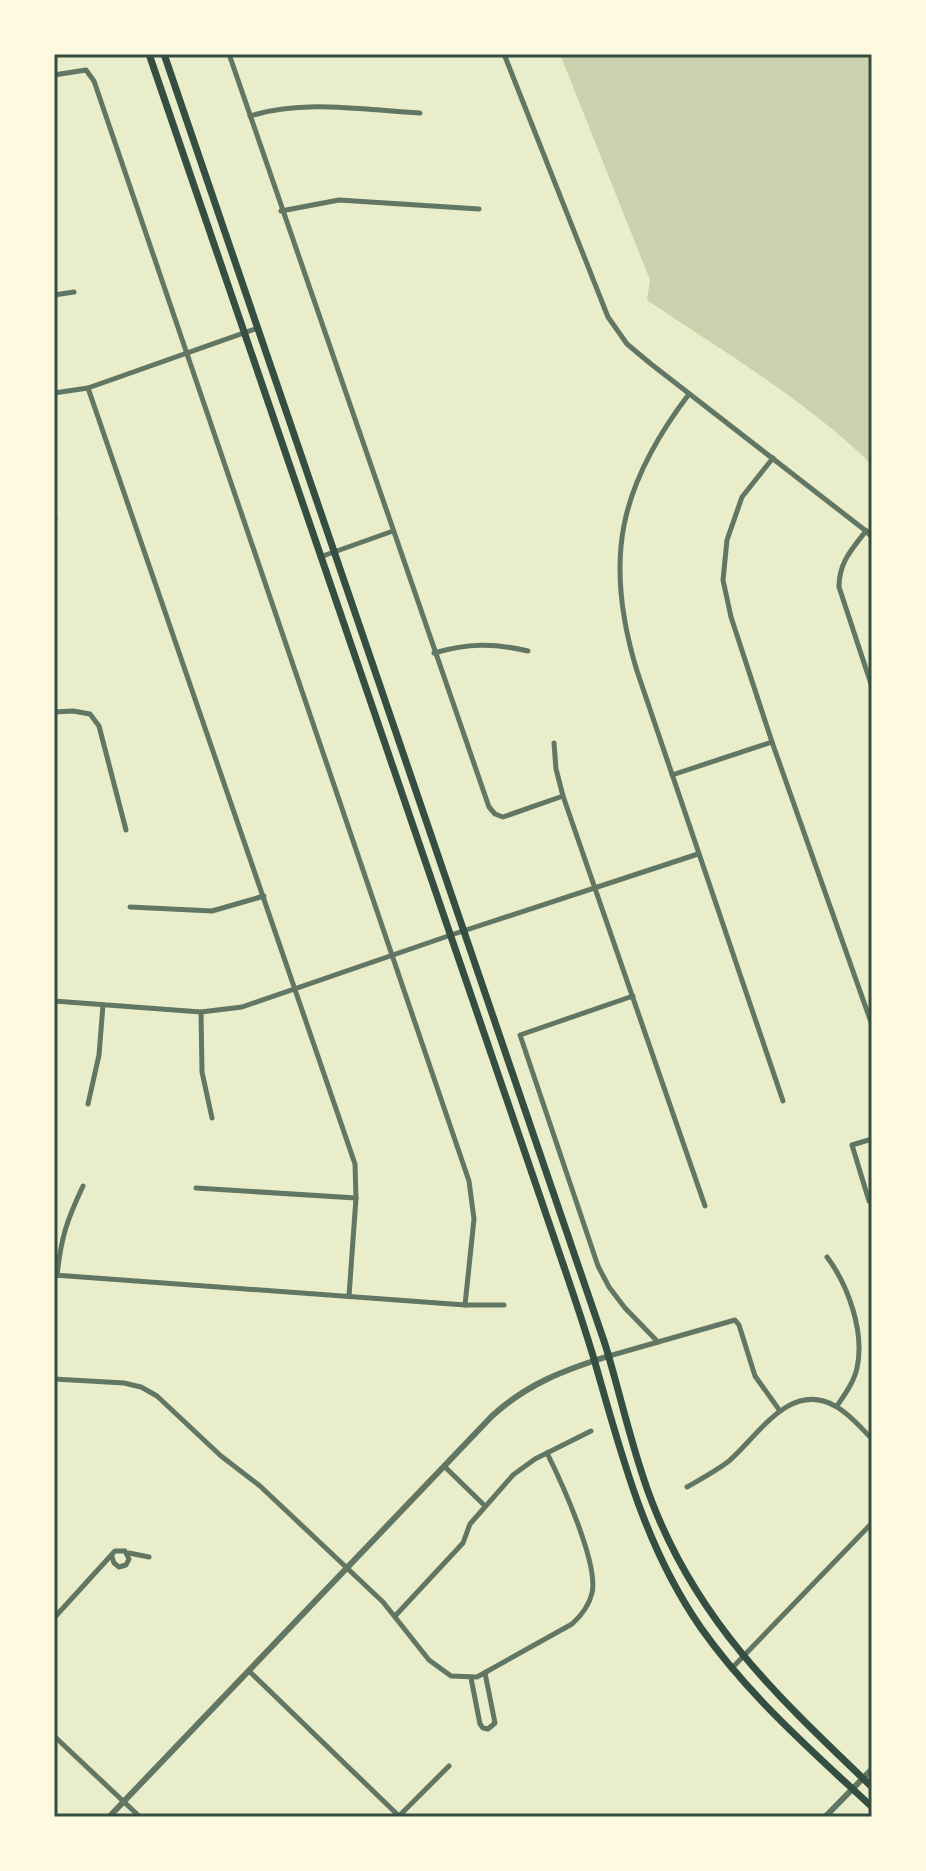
<svg xmlns="http://www.w3.org/2000/svg" width="926" height="1871" font-family="Rubik,sans-serif">
  <rect width="100%" height="100%" fill="#e9edc9"/>
  <path fill="#cad2ad" d="M 560,54 L 872,54 L 872,465 C 806,400 724,352 647,300 L 650,280 Z"/>
  <g fill="none" stroke-linecap="round" stroke-linejoin="round">
    <path stroke="#344e41" stroke-width="2" d="M 120,1817 L 129,1817"/>
    <g stroke="#617663" stroke-width="5">
      <path d="M 229,54 L 489,807 L 495,814 L 503,817 L 563,796"/>
      <path d="M 504,54 L 608,317 L 627,344 L 651,364 L 866,531 C 851,550 839,563 839,587 L 872,687"/>
      <path d="M 54,75 L 86,70 L 94,81 L 469,1181 L 474,1219 L 465,1305"/>
      <path d="M 250,116 C 304,99 364,110 420,113"/>
      <path d="M 281,211 L 339,200 L 479,209"/>
      <path d="M 54,295 L 74,292"/>
      <path d="M 88,388 L 355,1164 L 356,1198 L 349,1296"/>
      <path d="M 54,393 L 88,388 L 258,328"/>
      <path d="M 689,394 C 619,486 603,560 637,671 L 783,1101"/>
      <path d="M 773,458 L 742,497 L 727,540 L 723,580 L 731,617 L 772,742 L 872,1025"/>
      <path d="M 54,518 L 55,518"/>
      <path d="M 320,557 L 393,531"/>
      <path d="M 434,653 C 468,643 494,643 528,651"/>
      <path d="M 54,712 L 73,711 L 90,714 L 99,726 L 126,830"/>
      <path d="M 554,743 L 556,769 L 563,796 L 705,1206"/>
      <path d="M 672,775 L 772,742"/>
      <path d="M 130,907 L 212,911 L 264,896"/>
      <path d="M 633,996 L 520,1035 L 598,1266 L 609,1287 L 625,1308 L 658,1342"/>
      <path d="M 54,1001 L 201,1012 L 242,1007 L 451,935 L 698,854"/>
      <path d="M 201,1012 L 202,1072 L 212,1118"/>
      <path d="M 88,1104 L 99,1055 L 103,1005"/>
      <path d="M 196,1188 L 356,1198"/>
      <path d="M 869,1201 L 852,1145 L 872,1139"/>
      <path d="M 827,1257 C 848,1285 865,1332 857,1368 C 854,1382 845,1394 837,1406"/>
      <path d="M 54,1275 L 465,1305 L 504,1305"/>
      <path d="M 57,1276 C 61,1237 67,1220 83,1186"/>
      <path d="M 609,1356 L 735,1320 L 739,1325 L 755,1376 L 780,1411"/>
      <path d="M 54,1379 L 124,1383 L 141,1387 L 157,1396 L 221,1456 L 260,1486 L 383,1602 L 429,1660 L 451,1676 L 477,1677 L 572,1624 C 582,1615 589,1606 592,1593 C 599,1564 561,1481 547,1453"/>
      <path d="M 444,1466 L 484,1505"/>
      <path d="M 687,1487 C 701,1479 716,1471 729,1461 C 758,1436 790,1380 835,1406 C 849,1413 861,1428 872,1439"/>
      <path d="M 129,1553 L 149,1557"/>
      <path d="M 396,1615 L 463,1543 L 470,1524 L 513,1475 L 535,1459 L 591,1431"/>
      <path d="M 54,1618 L 115,1551 L 125,1551 L 129,1559 L 126,1565 L 119,1567 L 114,1563 L 112,1557"/>
      <path d="M 732,1668 L 872,1523"/>
      <path d="M 249,1671 L 400,1817"/>
      <path d="M 471,1678 L 480,1724 L 483,1728 L 488,1729 L 495,1723 L 485,1673"/>
      <path d="M 54,1736 L 140,1817"/>
      <path d="M 399,1816 L 449,1766"/>
    </g>
    <g stroke="#617663" stroke-width="6">
      <path d="M 866,531 L 872,536"/>
      <path d="M 109,1817 L 492,1416 C 527,1384 564,1370 609,1356"/>
      <path d="M 825,1817 L 872,1769"/>
    </g>
    <g stroke="#344e41" stroke-width="7">
      <path d="M 149,54 L 562,1261 C 573,1293 584,1326 594,1359 C 621,1453 644,1546 701,1628 C 748,1695 812,1751 872,1807"/>
      <path d="M 164,54 L 605,1344 C 621,1396 632,1451 652,1502 C 699,1624 779,1698 872,1787"/>
    </g>
  </g>
  <rect width="926" height="1871" fill="none" stroke="#fefae0" stroke-width="112"/>
  <rect x="56" y="56" width="814" height="1759" fill="none" stroke="#344e41" stroke-width="3"/>
</svg>
